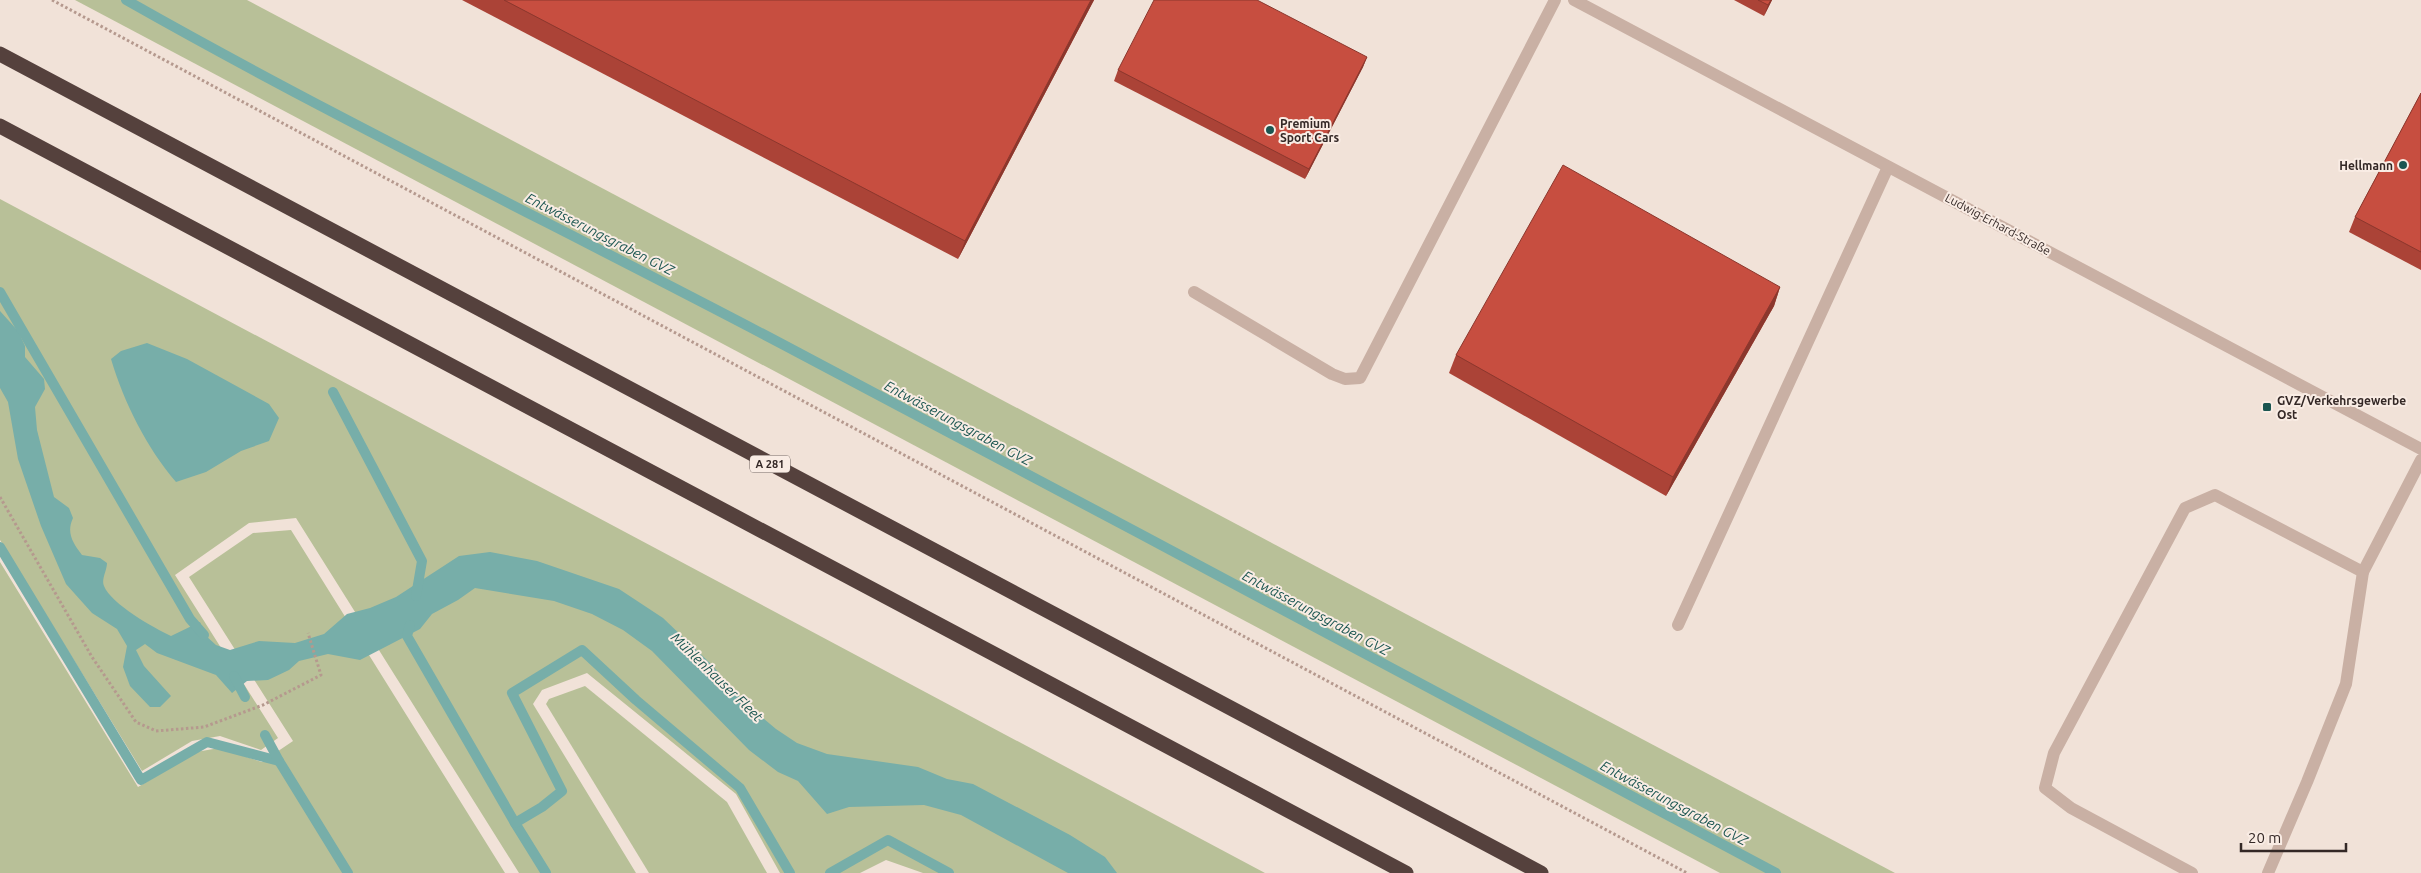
<svg xmlns="http://www.w3.org/2000/svg" width="2421" height="873" font-family="Ubuntu,sans-serif">
  <rect width="100%" height="100%" fill="#f1e2d8"/>
  <g fill="#b8c098">
    <path d="M 75,0 L 247,0 L 1895,873 L 1720,873 Z"/>
    <path d="M 0,199 L 1265,873 L 923,873 L 886,860 L 860,873 L 780,873 L 736,794 L 587,673 L 542,690 L 533,704 L 636,873 L 519,873 L 296,518 L 249,523 L 175,575 L 278,738 L 261,750 L 220,736 L 192,741 L 142,771 L 0,540 Z"/>
    <path d="M 291,530 L 505,873 L 0,873 L 0,562 L 138,787 L 196,752 L 219,748 L 262,762 L 293,741 L 189,577 L 253,533 Z"/>
    <path d="M 585,686 L 727,802 L 767,873 L 649,873 L 546,704 L 549,699 Z"/>
  </g>
  <g fill="#77aea9">
    <path d="M 0,311 L 18,331 L 25,346 L 25,357 L 44,379 L 45,389 L 35,407 L 37,430 L 54,497 L 69,508 L 73,518 C 66,533 73,543 82,555 L 100,558 L 107,563 C 107,570 101,580 104,586 C 111,604 154,628 171,636 L 200,622 L 205,635 L 216,645 L 230,650 L 259,641 L 295,643 L 324,634 L 347,614 L 370,608 L 396,597 L 459,556 L 490,552 L 537,561 L 619,589 L 663,618 L 711,664 L 745,703 L 776,729 L 797,743 L 827,754 L 918,767 L 947,779 L 973,784 L 1070,835 L 1105,857 L 1117,873 L 1068,873 L 961,815 L 924,805 L 849,807 L 827,814 L 798,781 L 778,772 L 749,750 L 652,651 L 623,630 L 592,614 L 554,601 L 475,588 L 458,600 L 432,614 L 420,629 L 360,660 L 328,654 L 299,661 L 289,670 L 268,680 L 247,681 L 232,693 L 216,675 L 157,653 L 145,644 L 136,650 L 144,666 L 171,696 L 160,707 L 150,707 L 130,686 L 123,667 L 127,646 L 117,629 L 92,613 L 66,584 L 41,526 L 18,459 L 8,402 L 0,388 Z"/>
    <path d="M 147,343 L 187,359 L 269,404 L 279,418 L 269,441 L 241,451 L 206,472 L 176,482 C 147,448 124,403 111,359 L 121,351 Z"/>
  </g>
  <g fill="none" stroke-linecap="round" stroke-linejoin="round">
    <g stroke="#77aea9" stroke-width="10">
      <path d="M 126,0 C 341,122 564,229 782,344 C 1114,519 1445,697 1776,873"/>
      <path d="M 0,292 L 190,619 L 204,635"/>
      <path d="M 333,392 L 422,561 L 416,596"/>
      <path d="M 0,547 L 141,780 L 207,742 L 279,761"/>
      <path d="M 410,625 L 407,636 L 515,823 L 546,873"/>
      <path d="M 234,676 L 245,697"/>
      <path d="M 265,735 L 279,761 L 348,873"/>
      <path d="M 515,823 L 542,807 L 562,791 L 512,693 L 582,650 L 636,700 L 740,788 L 790,873"/>
      <path d="M 830,873 L 888,840 L 949,873"/>
    </g>
    <g stroke="#b5998e" stroke-width="3" stroke-dasharray="2.5 2.5" stroke-linecap="butt">
      <path d="M 52,0 L 1687,873"/>
      <path d="M 0,497 L 92,657 L 136,722 L 156,731 L 204,727 L 263,705 L 321,675 L 308,633"/>
    </g>
    <g stroke="#c9b0a4" stroke-width="12">
      <path d="M 1194,292 L 1332,374 L 1345,379 L 1360,378 L 1555,0"/>
      <path d="M 1678,625 L 1888,167"/>
      <path d="M 2192,873 L 2071,808 L 2045,788 L 2054,753 L 2185,508 L 2215,495 L 2363,572"/>
      <path d="M 2268,873 L 2307,782 L 2346,684 L 2363,572 L 2421,460"/>
    </g>
    <path stroke="#c9b0a4" stroke-width="12" d="M 1574,0 L 2421,449"/>
    <g stroke="#55413d" stroke-width="15">
      <path d="M 0,54 L 1541,873"/>
      <path d="M 0,126 L 1406,873"/>
    </g>
  </g>
  <g fill="#ab4337">
    <path d="M 462,0 L 1094,0 L 958,259 Z"/>
    <path d="M 1734,0 L 1772,0 L 1764,16 Z"/>
    <path d="M 1367,57 L 1363,67 L 1305,179 L 1114,81 L 1118,70 Z"/>
    <path d="M 2421,93 L 2421,270 L 2349,232 L 2355,217 Z"/>
    <path d="M 1780,287 L 1774,306 L 1666,496 L 1449,373 L 1456,355 Z"/>
  </g>
  <g fill="#8b372d">
    <path d="M 1091,0 L 1094,0 L 958,259 L 965,241 Z"/>
    <path d="M 1771,0 L 1772,0 L 1764,16 L 1768,5 Z"/>
    <path d="M 1367,57 L 1363,67 L 1305,179 L 1309,169 Z"/>
    <path d="M 1780,287 L 1774,306 L 1666,496 L 1673,477 Z"/>
  </g>
  <g fill="#c74e40" stroke="#8b372d">
    <path d="M 504,0 L 1091,0 L 965,241 Z"/>
    <path d="M 1154,0 L 1257,0 L 1367,57 L 1309,169 L 1118,70 Z"/>
    <path d="M 1758,0 L 1771,0 L 1768,5 Z"/>
    <path d="M 2421,93 L 2421,252 L 2355,217 Z"/>
    <path d="M 1563,165 L 1780,287 L 1673,477 L 1456,355 Z"/>
  </g>
  <g fill="#1b5651" stroke="#f9ece4" stroke-width="2">
    <circle cx="1270" cy="130" r="5"/>
    <circle cx="2403" cy="165" r="5"/>
    <rect x="2262" y="402" width="10" height="10" rx="2.5"/>
  </g>
  <g text-anchor="middle" dominant-baseline="central" stroke-width="4" stroke-linejoin="round" paint-order="stroke">
    <rect fill="#f9ece4" stroke="#6f635f" stroke-width="1" x="750" y="455.5" width="40" height="17" rx="4"/>
    <g font-size="11" font-weight="bold" fill="#342826">
      <text x="770" y="464">A 281</text>
    </g>
    <g font-size="12" font-weight="bold" fill="#342826" stroke="#f9ece4" text-anchor="start">
      <text x="1280" y="123">Premium<tspan x="1280" dy="14">Sport Cars</tspan></text>
      <text x="2393" y="165" text-anchor="end">Hellmann</text>
      <text x="2277" y="400">GVZ/Verkehrsgewerbe<tspan x="2277" dy="14">Ost</tspan></text>
    </g>
    <g font-size="12" fill="#342826" stroke="#f9ece4">
      <text transform="translate(1998 224) rotate(28)">Ludwig-Erhard-Straße</text>
    </g>
    <g font-size="14" font-style="italic" fill="#1b5651" stroke="#f9ece4">
      <text transform="translate(600 234) rotate(27)">Entwässerungsgraben GVZ</text>
      <text transform="translate(958 423) rotate(28)">Entwässerungsgraben GVZ</text>
      <text transform="translate(1316 613) rotate(28)">Entwässerungsgraben GVZ</text>
      <text transform="translate(717 677) rotate(44)">Mühlenhauser Fleet</text>
      <text transform="translate(1674 803) rotate(28)">Entwässerungsgraben GVZ</text>
    </g>
  </g>
  <path d="M2241 843v8h105v-8" fill="none" stroke="#342826" stroke-width="2.5"/>
  <text x="2248" y="843" font-size="15" fill="#342826" stroke="#f9ece4" stroke-width="4" paint-order="stroke">20 m</text>
</svg>
